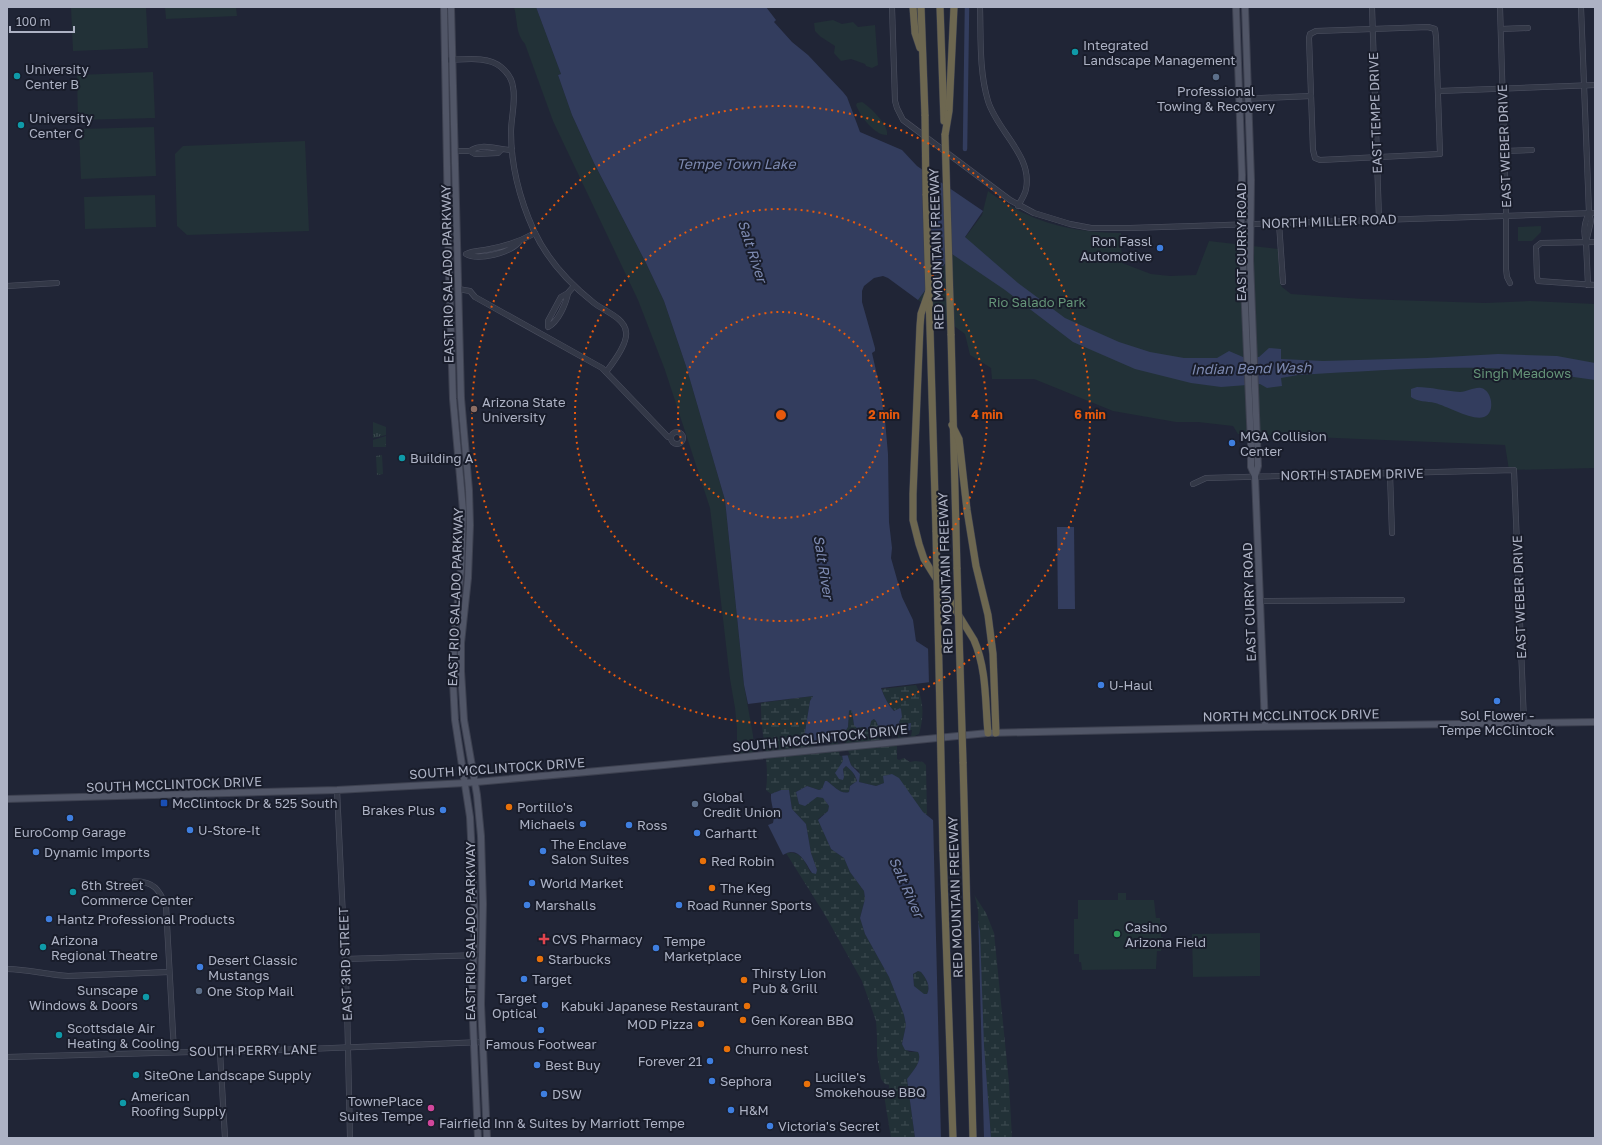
<svg xmlns="http://www.w3.org/2000/svg" width="1602" height="1145" font-family="'Golos Text',sans-serif">
  <defs>
    <pattern id="grass-tufts" width="24" height="20" patternUnits="userSpaceOnUse"><rect width="24" height="20" fill="#223137"/><path d="M3 7l-1-3M5 7V3M7 7l1-3M15 17l-1-3M17 17v-4M19 17l1-3" fill="none" stroke="#3f4c52"/></pattern>
    <pattern id="wetland-marsh" width="20" height="14" patternUnits="userSpaceOnUse"><rect width="20" height="14" fill="#223137"/><path d="M1 5h8M5 5V1M11 12h8M15 12V8" fill="none" stroke="#3f4c52"/></pattern>
  </defs>
  <rect width="100%" height="100%" fill="#202536"/>
  <g fill="url(#grass-tufts)">
    <path d="M 373,422 L 386,427 L 386,435 L 373,438 Z"/>
    <path d="M 386,436 L 386,447 L 373,447 L 373,440 Z"/>
    <path d="M 382,455 L 383,474 L 377,475 L 376,456 Z"/>
  </g>
  <g fill="url(#wetland-marsh)">
    <path d="M 916,685 C 924,700 924,718 919,734 L 897,744 L 897,759 L 899,760 L 904,758 L 910,762 L 915,761 L 923,762 L 926,765 L 927,815 L 884,783 L 876,786 L 859,782 L 859,771 L 851,765 L 844,745 L 843,735 L 848,727 L 849,711 L 850,710 L 852,711 L 854,725 L 874,719 L 876,720 L 883,737 L 897,727 L 899,729 L 899,731 L 910,732 L 910,729 L 906,724 L 904,727 L 901,726 L 899,722 L 898,709 L 897,711 C 889,710 884,696 882,689 Z"/>
    <path d="M 813,696 L 810,701 L 804,738 L 805,741 L 827,744 L 834,738 L 839,737 L 843,761 L 841,765 L 844,777 L 843,769 L 846,766 L 852,771 L 857,781 L 850,786 L 849,792 C 841,795 834,786 827,781 L 825,781 L 823,789 L 819,790 L 807,786 L 796,792 L 799,804 L 817,797 L 823,797 L 829,806 L 828,811 L 818,819 L 831,849 L 844,858 L 850,872 L 864,891 L 865,899 L 860,918 L 865,934 L 889,977 L 904,1015 L 906,1025 L 902,1044 L 909,1052 L 918,1052 C 923,1061 912,1072 907,1079 L 915,1138 L 891,1138 L 884,1095 L 889,1088 L 889,1085 L 885,1084 L 881,1079 L 877,1055 L 877,1036 L 876,1021 L 862,981 L 825,915 L 786,853 C 802,851 804,861 811,873 L 817,870 L 811,853 L 806,824 L 792,809 L 789,791 L 781,790 L 771,794 L 766,790 C 770,761 760,732 761,703 Z"/>
    <path d="M 971,890 L 986,913 L 994,933 L 1009,1083 L 1012,1138 L 991,1138 Z"/>
    <path d="M 918,971 L 921,972 C 926,978 931,986 927,994 L 924,995 L 914,986 L 913,974 Z"/>
  </g>
  <g fill="#223137">
    <path d="M 71,7 L 146,7 L 148,48 L 73,51 Z"/>
    <path d="M 165,7 L 236,7 L 237,16 L 166,19 Z"/>
    <path d="M 514,7 L 536,7 L 561,74 L 558,75 L 572,115 L 594,163 L 646,263 L 664,301 L 686,366 L 725,500 L 744,685 L 753,735 L 755,753 L 737,755 L 737,729 L 735,708 L 730,679 L 710,508 L 665,370 L 638,300 L 553,121 L 525,44 C 515,33 518,21 514,7 Z"/>
    <path d="M 833,20 L 842,24 L 853,22 L 858,27 L 875,25 L 878,65 L 872,68 L 866,66 L 865,64 L 851,59 L 841,61 L 834,53 L 835,46 L 821,37 L 815,31 L 814,23 Z"/>
    <path d="M 153,72 L 155,118 L 78,120 L 77,75 Z"/>
    <path d="M 862,102 C 870,107 889,125 887,135 C 875,136 860,116 856,105 L 857,103 Z"/>
    <path d="M 154,127 L 156,176 L 81,179 L 79,129 Z"/>
    <path d="M 305,141 L 309,231 L 187,235 L 177,226 L 175,154 L 183,146 Z"/>
    <path d="M 988,191 C 1031,223 1069,232 1121,233 L 1122,263 L 1151,274 L 1170,276 L 1196,275 L 1209,241 L 1278,249 L 1280,283 L 1282,287 L 1291,294 L 1363,299 L 1485,303 L 1530,301 L 1595,304 L 1595,468 L 1509,470 L 1505,445 L 1238,434 L 1233,426 L 1198,422 L 1176,422 L 1113,411 L 1034,379 L 992,379 L 991,368 L 970,355 L 965,334 L 918,300 L 982,215 Z"/>
    <path d="M 155,195 L 156,227 L 85,229 L 84,197 Z"/>
    <path d="M 1541,226 L 1541,232 L 1532,241 L 1518,241 L 1518,227 Z"/>
    <path d="M 1118,893 L 1126,893 L 1126,900 L 1154,900 L 1156,918 L 1160,918 L 1160,924 L 1162,924 L 1161,937 L 1163,937 L 1161,951 L 1157,951 L 1156,969 L 1082,970 L 1081,962 L 1079,962 L 1079,954 L 1074,954 L 1074,919 L 1078,919 L 1078,900 L 1118,900 Z"/>
    <path d="M 1260,933 L 1260,976 L 1193,977 L 1192,934 Z"/>
  </g>
  <g fill="#333d5e" fill-rule="evenodd">
    <path d="M 536,7 L 766,7 L 776,20 L 774,22 L 792,42 L 808,55 L 843,92 L 847,97 L 860,132 L 902,150 L 917,166 L 983,211 L 965,237 L 1018,283 L 1065,318 L 1119,342 L 1150,352 L 1184,358 L 1217,358 L 1229,351 L 1243,357 L 1259,357 L 1269,348 L 1281,349 L 1281,359 L 1323,361 L 1427,358 L 1498,354 L 1557,356 L 1595,363 L 1595,380 C 1557,375 1519,368 1480,368 C 1419,367 1358,372 1298,375 L 1281,378 L 1282,386 L 1267,388 L 1260,384 L 1221,387 L 1191,383 L 1135,369 L 1073,342 L 1005,290 L 952,254 L 918,300 L 888,278 L 883,276 L 874,278 L 864,286 L 862,291 L 862,302 L 875,348 L 875,351 L 872,353 L 880,388 L 885,420 L 888,454 L 889,522 L 892,548 L 891,558 L 902,597 L 913,620 L 916,641 L 930,650 L 931,682 L 881,688 C 884,696 888,705 894,711 L 900,708 L 901,709 L 902,717 L 899,722 L 901,726 L 903,727 L 906,724 L 911,723 L 910,732 L 901,735 L 899,731 L 899,729 L 897,727 L 896,729 L 896,737 L 883,737 L 876,721 L 874,719 L 871,721 L 870,726 L 867,730 L 862,727 L 857,728 L 854,725 L 852,711 L 850,710 L 849,711 L 848,727 L 843,735 L 844,745 L 851,765 L 860,774 L 859,782 L 876,786 L 884,783 L 883,776 L 892,774 L 899,778 L 923,812 L 949,833 L 971,890 L 980,931 L 984,1045 L 991,1138 L 915,1138 L 907,1079 C 912,1072 923,1061 918,1052 L 905,1050 L 902,1044 L 906,1025 L 904,1015 L 889,977 L 865,934 L 860,918 L 865,899 L 864,891 L 850,872 L 844,858 L 831,849 L 818,820 L 828,811 L 829,806 L 823,798 L 817,797 L 805,806 L 799,804 L 796,792 L 807,786 L 819,790 L 822,789 L 825,781 L 827,781 C 834,786 841,795 849,792 L 850,786 L 857,781 C 855,774 852,771 846,766 L 843,769 L 844,777 L 843,780 L 839,779 L 835,773 L 843,761 L 839,737 C 833,737 833,741 828,743 C 821,746 812,743 805,741 L 804,738 L 810,701 L 813,696 L 748,704 L 744,685 L 725,500 L 686,366 L 664,301 L 646,263 L 594,163 L 572,115 L 558,75 L 561,74 ZM 918,971 L 921,972 C 926,978 931,986 927,994 L 924,994 L 914,986 L 913,974 Z"/>
    <path d="M 1417,387 C 1431,387 1445,391 1460,392 C 1467,392 1474,387 1481,388 C 1492,390 1496,413 1484,417 C 1472,421 1447,406 1435,403 C 1427,401 1417,402 1411,397 L 1411,389 Z"/>
    <path d="M 1057,527 L 1074,527 L 1075,609 L 1058,609 Z"/>
    <path d="M 781,790 L 789,790 L 792,809 L 806,824 L 811,853 L 817,870 L 816,874 L 812,873 C 805,862 798,845 783,855 L 768,825 L 773,823 C 776,812 770,804 771,794 Z"/>
  </g>
  <g fill="#202536">
    <path d="M 928,646 L 932,650 L 933,682 L 929,684 Z"/>
    <path d="M 912,730 L 911,736 L 906,737 L 900,737 L 898,734 L 898,738 L 894,741 L 886,742 L 881,739 L 879,734 Z"/>
    <path d="M 845,738 L 845,744 L 850,755 L 840,756 L 837,739 L 828,746 L 816,746 L 804,742 Z"/>
    <path d="M 933,817 L 951,832 L 973,889 L 978,910 L 984,1138 L 941,1138 Z"/>
  </g>
  <g fill="none" stroke-linecap="round" stroke-linejoin="round">
    <path stroke="#333d5e" stroke-width="4.5" d="M 965,149 L 967,7"/>
    <g stroke="#4e5262" stroke-width="6">
      <g id="minor">
        <path d="M 892,7 L 895,101 L 897,108 L 903,120 L 1010,200 L 1034,213 L 1070,224 L 1091,228 L 1130,228 L 1595,213"/>
        <path d="M 980,7 C 981,38 979,71 988,101 C 997,131 1033,156 1026,189 C 1025,195 1021,200 1018,206"/>
        <path d="M 1372,7 L 1379,219"/>
        <path d="M 1500,7 L 1506,206 L 1506,269 L 1507,277 L 1510,283"/>
        <path d="M 1581,7 L 1589,213 L 1591,221 L 1586,242"/>
        <path d="M 1428,27 L 1435,29 L 1436,37 L 1440,154 L 1320,160 L 1315,158 L 1313,150 L 1309,38 L 1310,34 L 1316,31 Z"/>
        <path d="M 1501,29 L 1528,28"/>
        <path d="M 445,60 C 462,60 487,55 501,67 C 507,72 512,79 513,87 C 516,101 511,118 511,132 C 511,167 520,200 534,231 C 547,259 570,284 594,303 C 604,311 625,318 626,332 C 628,343 613,363 606,372"/>
        <path d="M 1439,91 L 1595,85"/>
        <path d="M 1239,99 L 1311,96"/>
        <path d="M 501,150 L 498,153 L 475,154 L 470,151 C 483,142 498,150 512,150"/>
        <path d="M 455,151 L 470,151"/>
        <path d="M 1505,151 L 1532,150"/>
        <path d="M 1279,223 L 1283,282"/>
        <path d="M 519,242 C 510,253 478,261 466,254 C 473,250 482,251 490,249 C 506,246 521,241 535,233"/>
        <path d="M 1595,242 L 1541,243 L 1536,247 L 1537,277 L 1538,281 L 1595,285"/>
        <path d="M 1588,285 L 1586,242 C 1583,232 1584,223 1589,213"/>
        <path d="M 7,286 L 57,283"/>
        <path d="M 458,289 L 470,291 L 475,297 L 602,368 L 668,437 L 671,437"/>
        <path d="M 568,293 C 566,304 558,322 548,327 L 548,321 L 561,297 L 568,293 L 574,286"/>
        <circle cx="677" cy="438" r="6"/>
        <path d="M 1390,474 L 1392,533"/>
        <path d="M 1193,484 L 1206,478 L 1514,470 L 1524,723"/>
        <path d="M 1260,601 L 1402,600"/>
        <path d="M 337,790 L 347,1004 L 350,1138"/>
        <path d="M 135,881 C 154,882 159,889 166,906 L 174,1052"/>
        <path d="M 345,959 L 482,955"/>
        <path d="M 7,969 C 28,969 47,975 68,976 L 169,972"/>
        <path d="M 220,1052 L 225,1138"/>
        <path d="M 7,1057 L 307,1049 L 483,1042"/>
      </g>
    </g>
    <g stroke="#3d4150" stroke-width="8">
      <g id="major">
        <path d="M 444,7 L 449,272 L 453,399 L 463,510 L 461,568 L 454,642 L 453,681 L 455,720 L 470,817 L 475,919 L 472,998 L 478,1138"/>
        <path d="M 451,7 L 461,398 L 469,490 L 470,525 L 468,578 L 461,643 L 461,671 L 464,720 L 477,795 L 481,836 L 483,904 L 481,1004 L 487,1138"/>
        <path d="M 1236,7 L 1242,175 L 1241,216 L 1251,444 L 1251,467 L 1255,476 L 1265,726"/>
        <path d="M 1245,7 L 1251,180 L 1250,260 L 1258,466 L 1255,476"/>
        <path d="M 7,799 L 337,790 L 465,783 L 664,765 L 988,733 L 1257,727 L 1595,722"/>
      </g>
    </g>
    <g stroke="#3b3f4e" stroke-width="8">
      <g id="highway">
        <path d="M 913,7 L 915,33 L 920,48"/>
        <path d="M 921,7 L 925,116"/>
        <path d="M 940,7 L 944,121"/>
        <path d="M 945,135 L 949,111 L 954,7"/>
        <path d="M 926,194 L 936,532"/>
        <path d="M 929,291 L 921,314 L 920,326 L 913,494 L 913,520 L 919,544 L 924,559 L 974,640 C 987,670 985,702 988,733"/>
        <path d="M 951,334 L 957,569"/>
        <path d="M 952,425 L 959,439 L 967,510 L 976,566 L 988,615 L 993,654 L 996,733"/>
        <path d="M 963,762 L 973,1138"/>
        <path d="M 943,850 L 953,1138"/>
      </g>
    </g>
    <use href="#minor" stroke="#333847" stroke-width="5"/>
    <use href="#major" stroke="#515667" stroke-width="6"/>
    <use href="#highway" stroke="#6d6750" stroke-width="7"/>
    <g stroke="#3b3f4e" stroke-width="8" stroke-linecap="butt">
      <g id="highway-bridge">
        <path d="M 925,116 L 926,194"/>
        <path d="M 945,135 L 951,334"/>
        <path d="M 936,532 L 943,850"/>
        <path d="M 957,569 L 963,762"/>
      </g>
    </g>
    <use href="#highway-bridge" stroke="#6d6750" stroke-width="7"/>
  </g>
  <g fill="none" stroke="#e8590c" stroke-width="2" stroke-dasharray="2 4">
    <circle cx="781" cy="415" r="103"/>
    <circle cx="781" cy="415" r="206"/>
    <circle cx="781" cy="415" r="309"/>
  </g>
  <g fill="#0f9aa8" stroke="#191d2b" stroke-width="1.5">
    <circle cx="1075" cy="52" r="4"/>
    <circle cx="17" cy="76" r="4"/>
    <circle cx="21" cy="125" r="4"/>
    <circle cx="402" cy="458" r="4"/>
    <circle cx="73" cy="892" r="4"/>
    <circle cx="43" cy="947" r="4"/>
    <circle cx="146" cy="997" r="4"/>
    <circle cx="59" cy="1035" r="4"/>
    <circle cx="136" cy="1075" r="4"/>
    <circle cx="123" cy="1103" r="4"/>
  </g>
  <g fill="#5c6f8a" stroke="#191d2b" stroke-width="1.5">
    <circle cx="1216" cy="77" r="4"/>
    <circle cx="695" cy="804" r="4"/>
    <circle cx="199" cy="991" r="4"/>
  </g>
  <g fill="#3f7fe0" stroke="#191d2b" stroke-width="1.5">
    <circle cx="1160" cy="248" r="4"/>
    <circle cx="1232" cy="443" r="4"/>
    <circle cx="1101" cy="685" r="4"/>
    <circle cx="1497" cy="701" r="4"/>
    <circle cx="443" cy="810" r="4"/>
    <circle cx="70" cy="818" r="4"/>
    <circle cx="583" cy="824" r="4"/>
    <circle cx="629" cy="825" r="4"/>
    <circle cx="190" cy="830" r="4"/>
    <circle cx="697" cy="833" r="4"/>
    <circle cx="543" cy="851" r="4"/>
    <circle cx="36" cy="852" r="4"/>
    <circle cx="532" cy="883" r="4"/>
    <circle cx="527" cy="905" r="4"/>
    <circle cx="679" cy="905" r="4"/>
    <circle cx="49" cy="919" r="4"/>
    <circle cx="656" cy="948" r="4"/>
    <circle cx="200" cy="967" r="4"/>
    <circle cx="524" cy="979" r="4"/>
    <circle cx="545" cy="1005" r="4"/>
    <circle cx="541" cy="1030" r="4"/>
    <circle cx="710" cy="1061" r="4"/>
    <circle cx="537" cy="1065" r="4"/>
    <circle cx="712" cy="1081" r="4"/>
    <circle cx="544" cy="1094" r="4"/>
    <circle cx="731" cy="1110" r="4"/>
    <circle cx="770" cy="1126" r="4"/>
  </g>
  <circle fill="#8d6e63" stroke="#191d2b" stroke-width="1.5" cx="474" cy="409" r="4"/>
  <rect fill="#1a4fb4" stroke="#191d2b" stroke-width="1.5" x="160" y="799" width="8" height="8" rx="2"/>
  <g fill="#e8710a" stroke="#191d2b" stroke-width="1.5">
    <circle cx="509" cy="807" r="4"/>
    <circle cx="703" cy="861" r="4"/>
    <circle cx="712" cy="888" r="4"/>
    <circle cx="540" cy="959" r="4"/>
    <circle cx="744" cy="980" r="4"/>
    <circle cx="747" cy="1006" r="4"/>
    <circle cx="743" cy="1020" r="4"/>
    <circle cx="701" cy="1024" r="4"/>
    <circle cx="727" cy="1049" r="4"/>
    <circle cx="807" cy="1084" r="4"/>
  </g>
  <circle fill="#2e9e5b" stroke="#191d2b" stroke-width="1.5" cx="1117" cy="934" r="4"/>
  <path fill="#e0444e" stroke="#191d2b" stroke-width="1.5" d="M542 933h4v4h4v4h-4v4h-4v-4h-4v-4h4z"/>
  <g fill="#d1479c" stroke="#191d2b" stroke-width="1.5">
    <circle cx="431" cy="1108" r="4"/>
    <circle cx="431" cy="1123" r="4"/>
  </g>
  <g text-anchor="middle" dominant-baseline="central" stroke-width="4" stroke-linejoin="round" paint-order="stroke">
    <g font-size="13" fill="#adb2c4" stroke="#191d2b" text-anchor="start">
      <text x="1083" y="45">Integrated<tspan x="1083" dy="15">Landscape Management</tspan></text>
      <text x="25" y="69">University<tspan x="25" dy="15">Center B</tspan></text>
      <text x="1216" y="91" text-anchor="middle">Professional<tspan x="1216" dy="15">Towing &amp; Recovery</tspan></text>
      <text x="29" y="118">University<tspan x="29" dy="15">Center C</tspan></text>
      <text x="1152" y="241" text-anchor="end">Ron Fassl<tspan x="1152" dy="15">Automotive</tspan></text>
      <text x="482" y="402">Arizona State<tspan x="482" dy="15">University</tspan></text>
      <text x="1240" y="436">MGA Collision<tspan x="1240" dy="15">Center</tspan></text>
      <text x="410" y="458">Building A</text>
      <text x="1109" y="685">U-Haul</text>
      <text x="1497" y="715" text-anchor="middle">Sol Flower -<tspan x="1497" dy="15">Tempe McClintock</tspan></text>
      <text x="703" y="797">Global<tspan x="703" dy="15">Credit Union</tspan></text>
      <text x="172" y="803">McClintock Dr &amp; 525 South</text>
      <text x="517" y="807">Portillo's</text>
      <text x="435" y="810" text-anchor="end">Brakes Plus</text>
      <text x="575" y="824" text-anchor="end">Michaels</text>
      <text x="637" y="825">Ross</text>
      <text x="198" y="830">U-Store-It</text>
      <text x="70" y="832" text-anchor="middle">EuroComp Garage</text>
      <text x="705" y="833">Carhartt</text>
      <text x="551" y="844">The Enclave<tspan x="551" dy="15">Salon Suites</tspan></text>
      <text x="44" y="852">Dynamic Imports</text>
      <text x="711" y="861">Red Robin</text>
      <text x="540" y="883">World Market</text>
      <text x="81" y="885">6th Street<tspan x="81" dy="15">Commerce Center</tspan></text>
      <text x="720" y="888">The Keg</text>
      <text x="535" y="905">Marshalls</text>
      <text x="687" y="905">Road Runner Sports</text>
      <text x="57" y="919">Hantz Professional Products</text>
      <text x="1125" y="927">Casino<tspan x="1125" dy="15">Arizona Field</tspan></text>
      <text x="552" y="939">CVS Pharmacy</text>
      <text x="51" y="940">Arizona<tspan x="51" dy="15">Regional Theatre</tspan></text>
      <text x="664" y="941">Tempe<tspan x="664" dy="15">Marketplace</tspan></text>
      <text x="548" y="959">Starbucks</text>
      <text x="208" y="960">Desert Classic<tspan x="208" dy="15">Mustangs</tspan></text>
      <text x="752" y="973">Thirsty Lion<tspan x="752" dy="15">Pub &amp; Grill</tspan></text>
      <text x="532" y="979">Target</text>
      <text x="138" y="990" text-anchor="end">Sunscape<tspan x="138" dy="15">Windows &amp; Doors</tspan></text>
      <text x="207" y="991">One Stop Mail</text>
      <text x="537" y="998" text-anchor="end">Target<tspan x="537" dy="15">Optical</tspan></text>
      <text x="739" y="1006" text-anchor="end">Kabuki Japanese Restaurant</text>
      <text x="751" y="1020">Gen Korean BBQ</text>
      <text x="693" y="1024" text-anchor="end">MOD Pizza</text>
      <text x="67" y="1028">Scottsdale Air<tspan x="67" dy="15">Heating &amp; Cooling</tspan></text>
      <text x="541" y="1044" text-anchor="middle">Famous Footwear</text>
      <text x="735" y="1049">Churro nest</text>
      <text x="702" y="1061" text-anchor="end">Forever 21</text>
      <text x="545" y="1065">Best Buy</text>
      <text x="144" y="1075">SiteOne Landscape Supply</text>
      <text x="815" y="1077">Lucille's<tspan x="815" dy="15">Smokehouse BBQ</tspan></text>
      <text x="720" y="1081">Sephora</text>
      <text x="552" y="1094">DSW</text>
      <text x="131" y="1096">American<tspan x="131" dy="15">Roofing Supply</tspan></text>
      <text x="423" y="1101" text-anchor="end">TownePlace<tspan x="423" dy="15">Suites Tempe</tspan></text>
      <text x="739" y="1110">H&amp;M</text>
      <text x="439" y="1123">Fairfield Inn &amp; Suites by Marriott Tempe</text>
      <text x="778" y="1126">Victoria's Secret</text>
    </g>
    <g font-size="13" fill="#adb2c4" stroke="#191d2b">
      <text transform="translate(1375 113) rotate(-92)">EAST TEMPE DRIVE</text>
      <text transform="translate(1504 146) rotate(-92)">EAST WEBER DRIVE</text>
      <text transform="translate(1329 221) rotate(-2)">NORTH MILLER ROAD</text>
      <text transform="translate(1241 242) rotate(-90)">EAST CURRY ROAD</text>
      <text transform="translate(936 249) rotate(-92)">RED MOUNTAIN FREEWAY</text>
      <text transform="translate(447 274) rotate(-91)">EAST RIO SALADO PARKWAY</text>
      <text transform="translate(1352 474) rotate(-1)">NORTH STADEM DRIVE</text>
      <text transform="translate(945 573) rotate(-92)">RED MOUNTAIN FREEWAY</text>
      <text transform="translate(455 597) rotate(-88)">EAST RIO SALADO PARKWAY</text>
      <text transform="translate(1519 597) rotate(-92)">EAST WEBER DRIVE</text>
      <text transform="translate(1249 602) rotate(-92)">EAST CURRY ROAD</text>
      <text transform="translate(1291 715) rotate(-1)">NORTH MCCLINTOCK DRIVE</text>
      <text transform="translate(820 738) rotate(-6)">SOUTH MCCLINTOCK DRIVE</text>
      <text transform="translate(497 768) rotate(-4)">SOUTH MCCLINTOCK DRIVE</text>
      <text transform="translate(174 784) rotate(-2)">SOUTH MCCLINTOCK DRIVE</text>
      <text transform="translate(955 897) rotate(-92)">RED MOUNTAIN FREEWAY</text>
      <text transform="translate(470 931) rotate(-90)">EAST RIO SALADO PARKWAY</text>
      <text transform="translate(345 964) rotate(-92)">EAST 3RD STREET</text>
      <text transform="translate(253 1050) rotate(-1)">SOUTH PERRY LANE</text>
    </g>
    <g font-size="13" fill="#659478" stroke="#191d2b">
      <text x="1037" y="302">Rio Salado Park</text>
      <text x="1522" y="373">Singh Meadows</text>
    </g>
    <g font-size="14" font-style="italic" fill="#7d8ab1" stroke="#191d2b">
      <text x="736" y="163">Tempe Town Lake</text>
      <text transform="translate(753 251) rotate(72)">Salt River</text>
      <text transform="translate(1251 368) rotate(-1)">Indian Bend Wash</text>
      <text transform="translate(824 567) rotate(81)">Salt River</text>
      <text transform="translate(907 887) rotate(66)">Salt River</text>
    </g>
  </g>
  <circle cx="781" cy="415" r="6" fill="#e8590c" stroke="#191d2b" stroke-width="2"/>
  <g font-size="12" text-anchor="middle" font-weight="bold" fill="#e8590c" stroke="#191d2b" stroke-width="4" stroke-linejoin="round" paint-order="stroke">
    <text x="884" y="419">2 min</text>
    <text x="987" y="419">4 min</text>
    <text x="1090" y="419">6 min</text>
  </g>
  <rect width="1602" height="1145" fill="none" stroke="#adb2c4" stroke-width="16"/>
  <path d="M10 26v6h64v-6" fill="none" stroke="#adb2c4" stroke-width="2"/>
  <text x="16" y="26" font-size="12" fill="#adb2c4" stroke="#191d2b" stroke-width="3" paint-order="stroke">100 m</text>
</svg>
